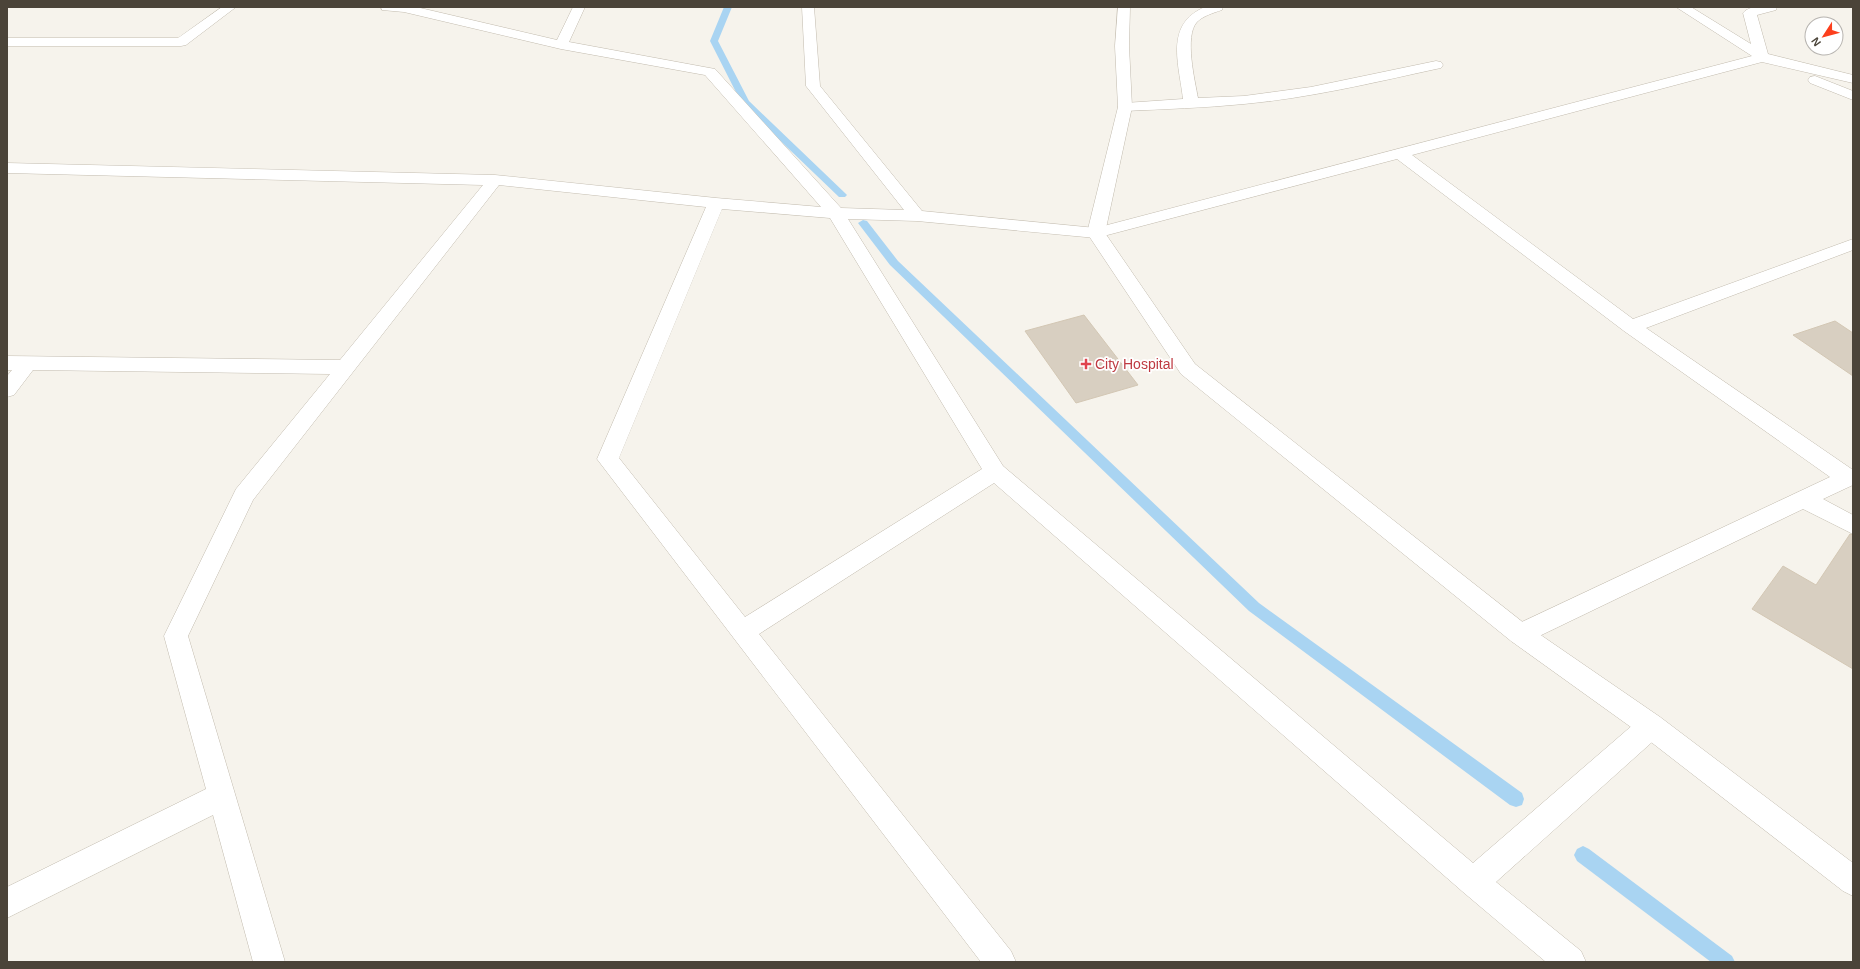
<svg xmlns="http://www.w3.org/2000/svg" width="1860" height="969" font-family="Arial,sans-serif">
  <rect width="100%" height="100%" fill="#f6f3ec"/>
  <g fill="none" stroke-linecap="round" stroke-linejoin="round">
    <g fill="#a9d4f2" fill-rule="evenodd">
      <path d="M 724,7 L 732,7 L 718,41 L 749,101 L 845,193 L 847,195 L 845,197 L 839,197 L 742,104 L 710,41 Z"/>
      <path d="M 863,220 L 867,221 L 898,261 L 1259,603 L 1522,793 L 1524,799 L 1522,805 L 1516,807 L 1510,805 L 1249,611 L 890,265 L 858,223 Z"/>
      <path d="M 1583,846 L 1589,849 L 1732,956 L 1735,962 L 1711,962 L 1577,861 L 1574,855 L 1577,849 Z"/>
    </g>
  </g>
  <g fill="#d8cfc1" stroke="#d3c7b4">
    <path d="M 1084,315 L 1138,385 L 1076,403 L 1025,331 Z"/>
    <path d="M 1835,321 L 1853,333 L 1853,376 L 1793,335 Z"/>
    <path d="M 1850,534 L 1853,535 L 1853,669 L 1752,609 L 1783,566 L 1816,585 Z"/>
  </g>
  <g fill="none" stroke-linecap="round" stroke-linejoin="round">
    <g stroke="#c2bbae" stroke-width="1">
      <g id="minor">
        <path d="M 222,7 L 236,7 L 186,45 L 181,46 L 7,46 L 7,38 L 178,38 Z"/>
        <path d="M 381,7 L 416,7 L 557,40 L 573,7 L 585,7 L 569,42 L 715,69 L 841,208 L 904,210 L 806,86 L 802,7 L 814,7 L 820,86 L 922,211 L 1096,228 L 1752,56 L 1676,7 L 1691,7 L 1751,44 L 1743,13 C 1750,4 1768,7 1777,7 L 1776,10 L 1757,15 L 1768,54 L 1853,75 L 1853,83 L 1762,62 L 1412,155 L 1633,319 L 1853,239 L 1853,250 L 1646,328 L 1853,470 L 1853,485 L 1823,499 L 1853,515 L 1853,534 L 1803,509 L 1529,641 L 1520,645 L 1511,641 L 1508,634 L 1511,627 L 1830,477 L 1624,331 L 1397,159 L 1096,238 L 917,221 L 848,219 L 1003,466 L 1473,863 L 1642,717 L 1651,714 L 1660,717 L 1664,726 L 1660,735 L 1496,882 L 1581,951 L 1586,962 L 1546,962 L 1463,892 L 994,483 L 759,634 L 1011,951 L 1016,962 L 981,962 L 597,459 L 706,207 L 499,185 L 253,500 L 188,636 L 285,962 L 253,962 L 213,815 L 7,918 L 7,887 L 206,789 L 164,636 L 236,489 L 330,374 L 33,370 L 14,395 L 7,397 L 7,376 L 12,370 L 7,370 L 7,356 L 340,360 L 483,185 L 7,173 L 7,163 L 495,175 L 716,198 L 821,207 L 705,75 L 561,49 L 404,12 L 382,10 ZM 722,209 L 830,218 L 982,469 L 745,617 L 619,458 Z"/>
        <path d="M 1205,7 L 1223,7 L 1222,10 C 1213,13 1203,16 1197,22 C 1184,36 1195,81 1198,98 L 1244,96 L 1311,87 L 1436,61 L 1441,62 L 1443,65 L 1441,68 L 1436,69 C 1372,83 1309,98 1244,104 C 1204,108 1165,109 1125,111 L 1120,110 L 1118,107 L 1120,104 L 1125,103 L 1183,99 C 1179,64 1164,24 1205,7 Z"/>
        <path d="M 1815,76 L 1853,91 L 1853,100 L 1810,83 L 1808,80 L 1810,77 Z"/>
      </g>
    </g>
    <g stroke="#c2bbae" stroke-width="1">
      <path id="tertiary" d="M 1118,7 L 1130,7 L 1129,46 L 1132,107 L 1105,233 L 1195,364 L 1529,627 L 1660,717 L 1853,863 L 1853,896 L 1843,891 L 1642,735 L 1511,641 L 1181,374 L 1087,233 L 1118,107 L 1115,46 Z"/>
    </g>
    <use href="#minor" fill="#fff" fill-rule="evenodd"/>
    <use href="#tertiary" fill="#fff" fill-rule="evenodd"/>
  </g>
  <path fill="#e0444e" stroke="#fff" stroke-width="1.5" d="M1084 358h4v4h4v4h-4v4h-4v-4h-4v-4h4z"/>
  <g text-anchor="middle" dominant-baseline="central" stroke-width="3.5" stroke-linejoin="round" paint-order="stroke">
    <g font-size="14" fill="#be3a42" stroke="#fff" text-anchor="start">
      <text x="1095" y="364">City Hospital</text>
    </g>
  </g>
  <rect width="1860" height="969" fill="none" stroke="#4b4439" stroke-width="16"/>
  <g transform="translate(1824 36) rotate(234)"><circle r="19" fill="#ffffff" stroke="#b7b4b0"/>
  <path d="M0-3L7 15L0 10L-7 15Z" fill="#fc3f1d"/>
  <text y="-6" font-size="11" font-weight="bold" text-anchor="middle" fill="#4b4439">N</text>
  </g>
</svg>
